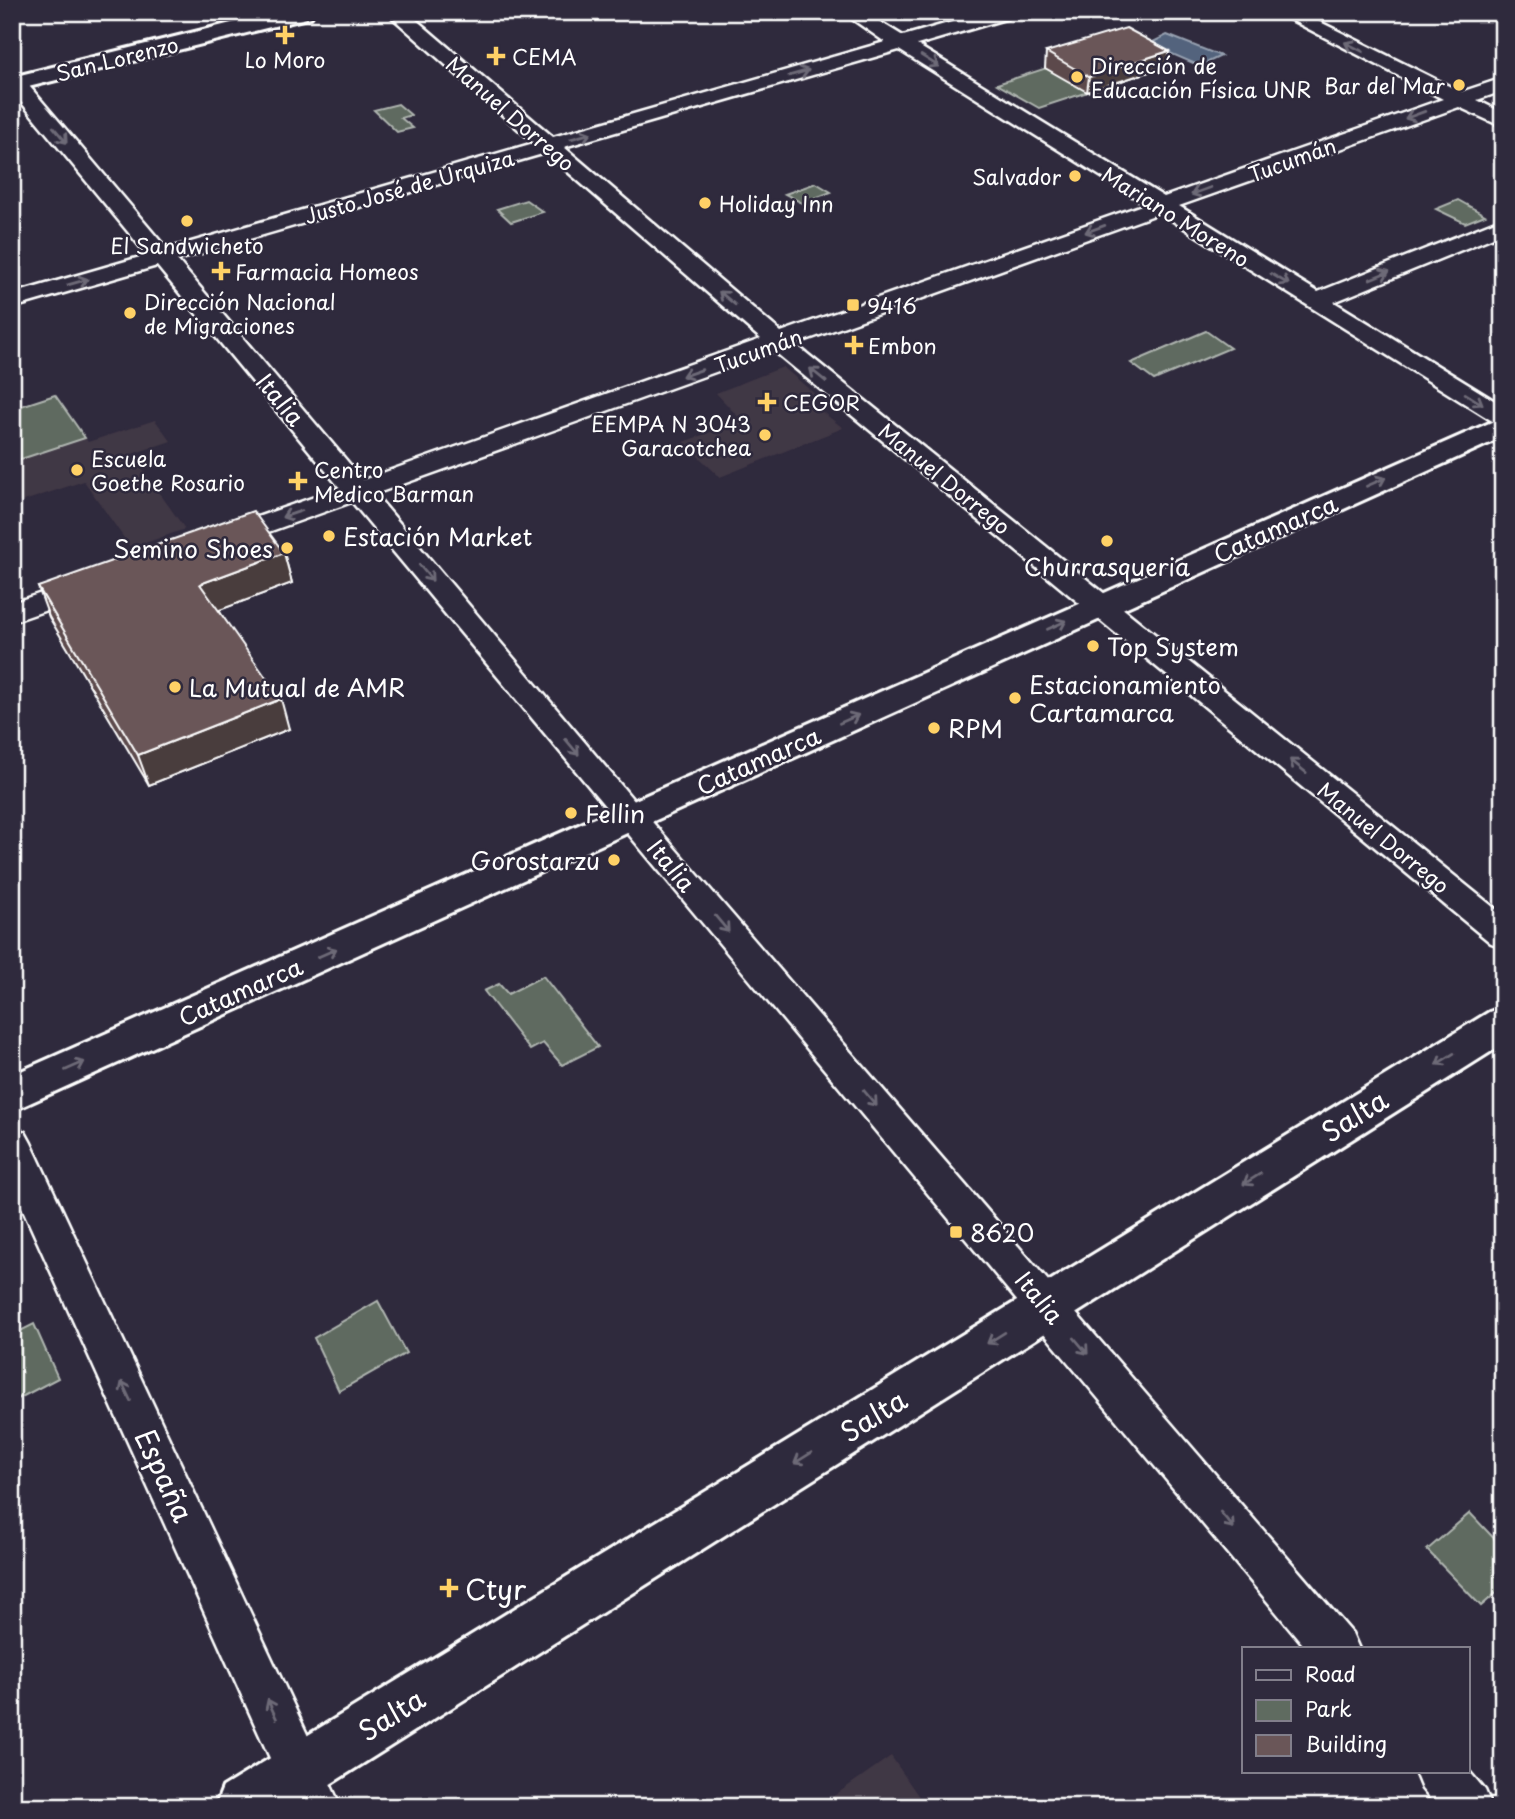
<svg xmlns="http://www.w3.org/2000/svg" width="1515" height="1819" font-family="'Playpen Sans',sans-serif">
  <rect width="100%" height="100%" fill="#2f2a3d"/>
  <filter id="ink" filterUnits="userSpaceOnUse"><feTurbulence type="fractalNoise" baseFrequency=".0143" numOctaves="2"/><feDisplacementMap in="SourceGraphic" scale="14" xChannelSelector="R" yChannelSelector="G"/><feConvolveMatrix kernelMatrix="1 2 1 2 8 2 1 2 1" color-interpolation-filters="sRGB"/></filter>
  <g filter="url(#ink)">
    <g fill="#413745">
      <path d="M 783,367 L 816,395 L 806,399 L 843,428 L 720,477 L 683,442 L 742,421 L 716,393 Z"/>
      <path d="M 55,395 L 88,442 L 155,420 L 171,441 L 132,454 L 185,529 L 131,548 L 84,481 L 12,505 L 12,409 Z"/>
      <path d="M 891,1756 L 926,1807 L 818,1807 Z"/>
    </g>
    <g fill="#5f6b60" stroke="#afb5b0" stroke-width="2">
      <path d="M 1124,43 L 1167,66 L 1039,108 L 997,84 Z"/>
      <path d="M 398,104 L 411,115 L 401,118 L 413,128 L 397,132 L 374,110 Z"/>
      <path d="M 816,183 L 831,192 L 802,203 L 785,194 Z"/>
      <path d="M 526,200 L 543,212 L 511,222 L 497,209 Z"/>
      <path d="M 1458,200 L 1485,215 L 1465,223 L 1436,209 Z"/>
      <path d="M 1206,331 L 1230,348 L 1154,380 L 1131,363 Z"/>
      <path d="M 55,395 L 85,438 L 12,462 L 12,409 Z"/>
      <path d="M 543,976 L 598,1047 L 562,1065 L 543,1043 L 530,1050 L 484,991 L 499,984 L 508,994 Z"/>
      <path d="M 378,1301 L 406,1353 L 339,1391 L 314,1338 Z"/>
      <path d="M 34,1324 L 58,1378 L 12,1402 L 12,1335 Z"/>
      <path d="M 1470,1513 L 1503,1548 L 1503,1587 L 1481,1606 L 1427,1550 Z"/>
    </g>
    <path fill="#52637d" stroke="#97a1b1" stroke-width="2" d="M 1167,35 L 1221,56 L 1200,66 L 1149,44 Z"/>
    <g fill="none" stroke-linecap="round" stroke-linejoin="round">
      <g stroke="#fff" stroke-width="5">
        <g id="street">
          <path d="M 386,12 L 407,12 L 553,137 L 885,42 L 842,12 L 864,12 L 903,36 L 987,12 L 1017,12 L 1015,16 L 917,45 L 1164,197 L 1443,99 L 1276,12 L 1300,12 L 1461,92 L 1503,78 L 1503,91 L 1477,100 L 1503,113 L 1503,127 L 1459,107 L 1179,206 L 1318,292 L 1503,218 L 1503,233 L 1334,302 L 1503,406 L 1503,425 L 1494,422 L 1160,213 L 795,344 L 1503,915 L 1503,947 L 1491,943 L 774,351 L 375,494 L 641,809 L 1352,1633 L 1359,1649 L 1307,1649 L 352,502 L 229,546 L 219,548 L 209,546 L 205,540 L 209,534 L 340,488 L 157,266 L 12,308 L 12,294 L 147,255 L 12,91 L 12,72 L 19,74 L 167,249 L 534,143 ZM 899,50 L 1145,204 L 781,332 L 564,147 ZM 546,153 L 761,339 L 363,480 L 177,260 Z"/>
          <path d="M 86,578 L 96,581 L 100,587 L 96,593 L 12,622 L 12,603 Z"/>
          <path d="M 12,1128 L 25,1132 L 31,1143 L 341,1807 L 292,1807 L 12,1185 Z"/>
          <path d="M 1468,1770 L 1485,1790 L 1492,1807 L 1437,1807 L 1422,1789 L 1415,1772 Z"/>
        </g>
      </g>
      <g stroke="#fff" stroke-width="6">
        <g id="secondary">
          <path d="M 276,12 L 314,12 L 311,17 L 12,91 L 12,77 Z"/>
          <path d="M 1503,417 L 1503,437 L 12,1111 L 12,1075 Z"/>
          <path d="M 1503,1007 L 1503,1044 L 294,1807 L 215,1807 L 223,1787 L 1489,1012 Z"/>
        </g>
      </g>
      <use href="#street" fill="#2f2a3d" fill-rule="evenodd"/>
      <use href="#secondary" fill="#2f2a3d" fill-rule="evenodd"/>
    </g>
    <g fill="#5b4a4c" stroke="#fff" stroke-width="2">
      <path d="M 1046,52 L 1167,66 L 1087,92 L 1045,68 Z"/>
      <path d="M 284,553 L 292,583 L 219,610 L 289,729 L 149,785 L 49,617 L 38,587 Z"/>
    </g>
    <g fill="#4a3c3e" stroke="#fff" stroke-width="2">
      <path d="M 1169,51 L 1167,66 L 1087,92 L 1089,77 Z"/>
      <path d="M 284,553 L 292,583 L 209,614 L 200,584 Z"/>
      <path d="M 281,699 L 289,729 L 149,785 L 138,755 Z"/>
    </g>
    <g fill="#6a5658" stroke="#fff" stroke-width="2">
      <path d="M 1126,28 L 1169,51 L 1089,77 L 1046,52 Z"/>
      <path d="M 253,511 L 284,553 L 200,584 L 281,699 L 138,755 L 38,587 Z"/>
    </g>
    <defs><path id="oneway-shaft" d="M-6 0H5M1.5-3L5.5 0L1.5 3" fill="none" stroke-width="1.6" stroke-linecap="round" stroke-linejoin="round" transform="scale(1.75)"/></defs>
    <g stroke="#6d6a77">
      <use href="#oneway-shaft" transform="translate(1354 47) rotate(-153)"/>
      <use href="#oneway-shaft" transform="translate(930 61) rotate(32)"/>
      <use href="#oneway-shaft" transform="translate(799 73) rotate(-16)"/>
      <use href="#oneway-shaft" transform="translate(1415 115) rotate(160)"/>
      <use href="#oneway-shaft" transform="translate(60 135) rotate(50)"/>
      <use href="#oneway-shaft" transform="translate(581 136) rotate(-16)"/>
      <use href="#oneway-shaft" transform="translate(1201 191) rotate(160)"/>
      <use href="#oneway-shaft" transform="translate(1095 229) rotate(160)"/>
      <use href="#oneway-shaft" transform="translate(1380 275) rotate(-22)"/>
      <use href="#oneway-shaft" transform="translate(1280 279) rotate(31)"/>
      <use href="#oneway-shaft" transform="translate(78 282) rotate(-16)"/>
      <use href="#oneway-shaft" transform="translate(727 298) rotate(-140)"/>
      <use href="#oneway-shaft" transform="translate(692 373) rotate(161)"/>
      <use href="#oneway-shaft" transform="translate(818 375) rotate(-141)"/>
      <use href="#oneway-shaft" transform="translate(1474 399) rotate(32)"/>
      <use href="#oneway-shaft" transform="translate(1376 482) rotate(-24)"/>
      <use href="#oneway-shaft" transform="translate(292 514) rotate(161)"/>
      <use href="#oneway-shaft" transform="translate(426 573) rotate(50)"/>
      <use href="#oneway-shaft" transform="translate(1057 625) rotate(-24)"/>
      <use href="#oneway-shaft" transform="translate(849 719) rotate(-24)"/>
      <use href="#oneway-shaft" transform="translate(572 747) rotate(50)"/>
      <use href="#oneway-shaft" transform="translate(1298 766) rotate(-141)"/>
      <use href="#oneway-shaft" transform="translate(722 924) rotate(50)"/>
      <use href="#oneway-shaft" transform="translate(327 953) rotate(-24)"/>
      <use href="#oneway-shaft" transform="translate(1445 1059) rotate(148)"/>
      <use href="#oneway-shaft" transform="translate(75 1066) rotate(-24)"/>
      <use href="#oneway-shaft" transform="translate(870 1098) rotate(50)"/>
      <use href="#oneway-shaft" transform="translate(1252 1179) rotate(148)"/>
      <use href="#oneway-shaft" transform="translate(996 1338) rotate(148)"/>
      <use href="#oneway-shaft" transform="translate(1081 1346) rotate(50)"/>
      <use href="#oneway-shaft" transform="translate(126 1391) rotate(-115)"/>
      <use href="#oneway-shaft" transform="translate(803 1458) rotate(148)"/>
      <use href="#oneway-shaft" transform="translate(1227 1520) rotate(50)"/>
      <use href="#oneway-shaft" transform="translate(272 1709) rotate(-115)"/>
    </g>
  </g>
  <g fill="#ffd166" stroke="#2f2a3d" stroke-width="2.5">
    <path d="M281.5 24.5h7v7h7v7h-7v7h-7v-7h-7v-7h7z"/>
    <path d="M492.5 45.5h7v7h7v7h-7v7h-7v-7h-7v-7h7z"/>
    <circle cx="1077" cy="77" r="7"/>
    <circle cx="1459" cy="85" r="7"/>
    <circle cx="1075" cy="176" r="7"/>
    <circle cx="705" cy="203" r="7"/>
    <circle cx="187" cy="221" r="7"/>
    <path d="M217.5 260.5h7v7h7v7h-7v7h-7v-7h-7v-7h7z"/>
    <rect x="846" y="298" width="14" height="14" rx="3.5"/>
    <circle cx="130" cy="313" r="7"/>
    <path d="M850.5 334.5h7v7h7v7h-7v7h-7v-7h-7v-7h7z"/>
    <path d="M763.5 391.5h7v7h7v7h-7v7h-7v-7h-7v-7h7z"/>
    <circle cx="765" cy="435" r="7"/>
    <circle cx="77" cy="470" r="7"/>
    <path d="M294.5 470.5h7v7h7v7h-7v7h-7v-7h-7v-7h7z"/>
    <circle cx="329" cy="536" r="7"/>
    <circle cx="1107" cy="541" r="7"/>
    <circle cx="287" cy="548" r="7"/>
    <circle cx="1093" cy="646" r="7"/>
    <circle cx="175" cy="687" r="7"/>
    <circle cx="1015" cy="698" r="7"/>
    <circle cx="934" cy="728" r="7"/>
    <circle cx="571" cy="813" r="7"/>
    <circle cx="614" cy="860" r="7"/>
    <rect x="949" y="1225" width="14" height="14" rx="3.5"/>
    <path d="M445.5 1577.5h7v7h7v7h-7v7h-7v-7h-7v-7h7z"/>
  </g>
  <g text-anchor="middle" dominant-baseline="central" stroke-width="5" stroke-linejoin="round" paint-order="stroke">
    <g font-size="21" fill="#fff" stroke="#2f2a3d" text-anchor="start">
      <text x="512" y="56">CEMA</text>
      <text x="285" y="59" text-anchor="middle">Lo Moro</text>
      <text x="1091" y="65">Dirección de<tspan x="1091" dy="24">Educación Física UNR</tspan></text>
      <text x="1445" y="85" text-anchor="end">Bar del Mar</text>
      <text x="1061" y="176" text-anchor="end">Salvador</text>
      <text x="719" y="203">Holiday Inn</text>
      <text x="187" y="245" text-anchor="middle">El Sandwicheto</text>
      <text x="235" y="271">Farmacia Homeos</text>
      <text x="144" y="301">Dirección Nacional<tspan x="144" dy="24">de Migraciones</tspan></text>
      <text x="867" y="305">9416</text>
      <text x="868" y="345">Embon</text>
      <text x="783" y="402">CEGOR</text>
      <text x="751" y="423" text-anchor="end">EEMPA N 3043<tspan x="751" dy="24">Garacotchea</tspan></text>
      <text x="91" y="458">Escuela<tspan x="91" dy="24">Goethe Rosario</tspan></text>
      <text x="314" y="469">Centro<tspan x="314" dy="24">Medico Barman</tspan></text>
    </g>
    <g font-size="21" fill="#fff" stroke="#2f2a3d">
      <text transform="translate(117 58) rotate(-14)">San Lorenzo</text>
      <text transform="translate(511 113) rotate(41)">Manuel Dorrego</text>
      <text transform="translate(1292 159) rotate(-20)">Tucumán</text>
      <text transform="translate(409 186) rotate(-16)">Justo José de Urquiza</text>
      <text transform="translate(1176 216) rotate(32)">Mariano Moreno</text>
      <text transform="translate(758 350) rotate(-20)">Tucumán</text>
      <text transform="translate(945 478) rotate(39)">Manuel Dorrego</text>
      <text transform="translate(1384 837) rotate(39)">Manuel Dorrego</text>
    </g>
    <g font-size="24" fill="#fff" stroke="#2f2a3d">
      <text transform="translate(281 399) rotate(50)">Italia</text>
      <text transform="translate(1275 528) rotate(-24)">Catamarca</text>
      <text transform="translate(758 760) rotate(-24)">Catamarca</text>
      <text transform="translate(672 865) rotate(50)">Italia</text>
      <text transform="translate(240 991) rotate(-24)">Catamarca</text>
      <text transform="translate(1040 1297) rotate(50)">Italia</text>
    </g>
    <g font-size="24" fill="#fff" stroke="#2f2a3d" text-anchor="start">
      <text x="343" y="536">Estación Market</text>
      <text x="273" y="548" text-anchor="end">Semino Shoes</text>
      <text x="1107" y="566" text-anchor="middle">Churrasqueria</text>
      <text x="1107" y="646">Top System</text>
      <text x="1029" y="684">Estacionamiento<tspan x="1029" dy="28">Cartamarca</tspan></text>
      <text x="189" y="687">La Mutual de AMR</text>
      <text x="948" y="728">RPM</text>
      <text x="585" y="813">Fellin</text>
      <text x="600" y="860" text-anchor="end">Gorostarzu</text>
      <text x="970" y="1232">8620</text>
    </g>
    <g font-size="28" fill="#fff" stroke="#2f2a3d">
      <text transform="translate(1354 1115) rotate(-32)">Salta</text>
      <text transform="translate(873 1415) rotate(-32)">Salta</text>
      <text transform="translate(165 1475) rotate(65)">España</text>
      <text transform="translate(391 1714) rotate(-32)">Salta</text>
    </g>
    <g font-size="28" fill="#fff" stroke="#2f2a3d" text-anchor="start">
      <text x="465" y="1588">Ctyr</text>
    </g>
  </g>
  <rect width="1515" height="1819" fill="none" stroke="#2f2a3d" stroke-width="42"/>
  <rect x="21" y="21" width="1473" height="1777" fill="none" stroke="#fff" stroke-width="2.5" filter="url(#ink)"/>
  <rect x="1242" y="1647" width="228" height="126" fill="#2f2a3d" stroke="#827f8b" stroke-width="2"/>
  <rect x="1256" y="1670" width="35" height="10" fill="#2f2a3d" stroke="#827f8b" stroke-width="2"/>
  <text x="1305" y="1682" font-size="21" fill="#ffffff">Road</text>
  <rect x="1256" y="1700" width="35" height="21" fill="#5f6b60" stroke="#827f8b" stroke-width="2"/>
  <text x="1305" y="1717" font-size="21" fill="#ffffff">Park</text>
  <rect x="1256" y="1735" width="35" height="21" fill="#6a5658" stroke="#827f8b" stroke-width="2"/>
  <text x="1305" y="1752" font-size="21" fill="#ffffff">Building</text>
</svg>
